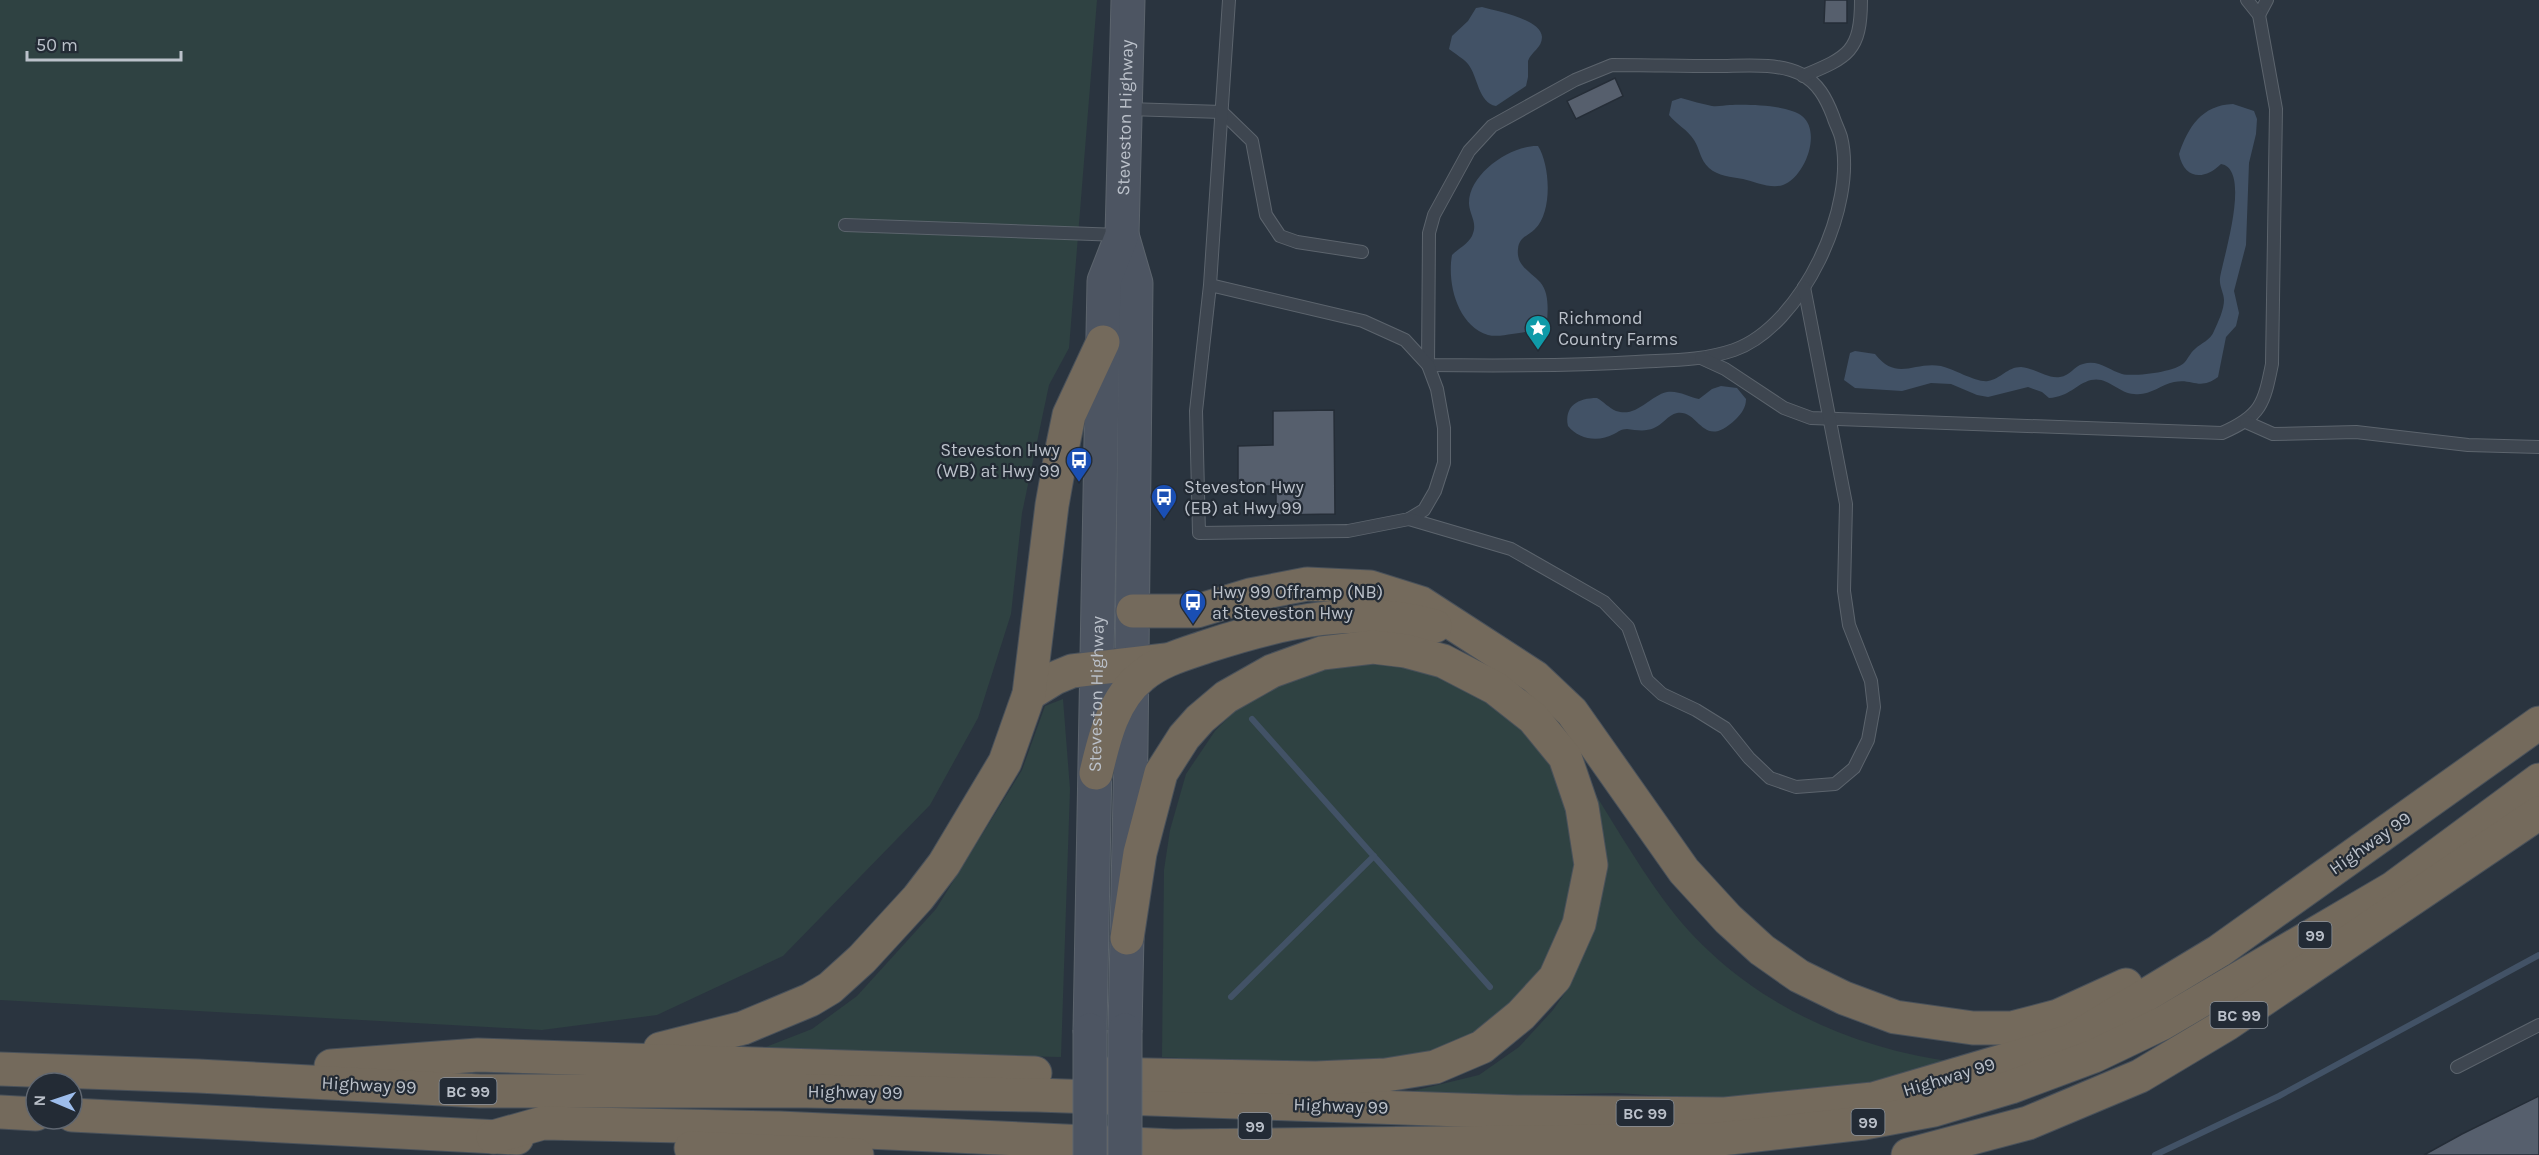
<svg xmlns="http://www.w3.org/2000/svg" width="2539" height="1155" font-family="Karla,sans-serif">
  <rect width="100%" height="100%" fill="#2a343f"/>
  <g fill="#2f4242">
    <path d="M 0,0 L 1097,0 L 1069,348 L 1049,385 L 1022,513 L 1011,614 L 978,718 L 930,805 L 783,956 L 657,1015 L 542,1030 L 0,1000 Z"/>
    <path d="M 1344,660 L 1416,663 L 1473,691 L 1512,720 L 1546,759 L 1559,782 L 1576,849 L 1574,896 L 1539,982 L 1464,1047 L 1343,1068 L 1162,1057 L 1164,870 L 1170,830 L 1186,774 L 1215,731 L 1251,695 Z"/>
    <path d="M 1063,699 L 1070,789 L 1061,1057 L 758,1050 L 812,1029 L 857,996 L 936,909 L 1022,770 L 1045,706 Z"/>
    <path d="M 1584,776 C 1610,817 1634,859 1663,899 C 1732,994 1840,1047 1955,1062 L 1871,1083 L 1698,1106 L 1662,1096 L 1617,1093 L 1380,1099 L 1479,1075 L 1519,1047 L 1553,1010 L 1567,990 L 1588,945 L 1595,921 Z"/>
  </g>
  <g fill="#425266">
    <path d="M 1482,7 C 1496,11 1541,19 1542,37 C 1542,48 1531,52 1528,61 L 1528,77 L 1526,86 L 1496,106 C 1478,103 1478,76 1468,64 C 1463,58 1455,54 1449,49 L 1452,36 L 1468,21 L 1476,8 Z"/>
    <path d="M 1681,98 C 1692,101 1702,104 1712,106 C 1718,107 1724,105 1730,105 C 1747,104 1789,105 1802,116 C 1822,132 1805,177 1783,185 C 1771,189 1755,182 1743,179 C 1731,177 1718,176 1709,168 C 1700,160 1700,149 1694,140 C 1688,130 1676,124 1669,115 L 1672,101 Z"/>
    <path d="M 2233,104 L 2254,111 L 2257,119 L 2256,134 L 2249,163 L 2246,245 L 2234,291 L 2239,313 L 2236,326 L 2226,337 L 2218,377 C 2199,391 2193,378 2174,382 C 2160,385 2150,396 2134,394 C 2118,393 2108,376 2091,380 C 2076,384 2069,397 2049,398 L 2042,392 L 2028,387 L 1988,397 L 1977,395 L 1951,384 L 1931,383 L 1902,391 L 1855,388 L 1844,380 L 1850,353 L 1855,351 L 1875,354 C 1897,382 1914,361 1941,366 C 1954,369 1977,383 1988,381 C 2001,379 2007,367 2021,367 C 2035,368 2047,379 2060,377 C 2070,376 2074,366 2083,364 C 2098,359 2109,370 2122,374 C 2134,377 2175,372 2184,363 C 2188,359 2190,353 2195,349 C 2201,343 2211,340 2214,331 C 2218,322 2224,310 2224,300 C 2224,293 2219,286 2220,278 C 2223,258 2252,169 2221,164 C 2204,181 2184,179 2179,154 C 2188,127 2202,105 2233,104 Z"/>
    <path d="M 1538,146 C 1550,165 1553,211 1535,229 C 1528,236 1519,237 1518,249 C 1516,266 1530,271 1540,282 C 1549,292 1548,309 1547,322 C 1536,330 1525,333 1512,334 C 1505,335 1496,337 1488,335 C 1457,325 1447,283 1452,255 C 1459,248 1468,244 1472,236 C 1478,223 1470,216 1469,204 C 1468,174 1511,145 1538,146 Z"/>
    <path d="M 1721,386 L 1737,388 L 1746,399 C 1746,407 1742,413 1736,419 C 1702,452 1700,409 1677,413 C 1668,415 1662,425 1654,428 C 1645,432 1636,430 1627,429 C 1621,429 1618,432 1614,434 C 1599,442 1579,440 1568,426 C 1564,406 1578,398 1597,398 C 1604,402 1609,408 1616,411 C 1637,418 1649,396 1667,392 C 1678,390 1689,397 1699,399 L 1712,389 Z"/>
  </g>
  <g fill="none" stroke-linecap="round" stroke-linejoin="round">
    <g stroke="#425266" stroke-width="6">
      <path d="M 1252,719 L 1490,987"/>
      <path d="M 1231,997 L 1374,856"/>
      <path d="M 2155,1155 L 2279,1096 L 2539,955"/>
    </g>
  </g>
  <g fill="#565f6d" stroke="#252d37" stroke-width="1.5">
    <path d="M 1825,0 L 1847,0 L 1847,23 L 1824,23 Z"/>
    <path d="M 1615,78 L 1623,96 L 1576,119 L 1567,101 Z"/>
    <path d="M 1334,410 L 1335,514 L 1276,515 L 1276,486 L 1238,486 L 1238,446 L 1273,445 L 1273,411 Z"/>
    <path d="M 2539,1096 L 2539,1155 L 2424,1155 L 2462,1134 Z"/>
  </g>
  <g fill="none" stroke-linecap="round" stroke-linejoin="round">
    <g stroke="#5c646d" stroke-width="14">
      <g id="lane">
        <path d="M 2259,15 L 2267,0"/>
        <path d="M 1612,65 C 1646,65 1681,66 1716,66 C 1743,66 1776,62 1801,74 C 1818,83 1826,98 1833,116 C 1835,123 1839,130 1841,137 C 1858,205 1802,326 1734,350 C 1702,361 1669,360 1636,362 C 1566,366 1497,366 1428,365 L 1429,233 L 1434,215 L 1469,151 L 1492,126 L 1575,80 Z"/>
        <path d="M 1803,76 C 1848,57 1861,52 1861,0"/>
        <path d="M 1128,109 L 1222,112 L 1252,141 L 1266,215 L 1280,236 L 1297,242 L 1362,252"/>
        <path d="M 845,225 L 1120,235"/>
        <path d="M 1210,285 L 1363,321 L 1405,340 L 1428,365 L 1437,389 L 1444,428 L 1444,463 L 1435,491 L 1424,510 L 1409,519 L 1348,531 L 1199,533 L 1196,411 L 1210,285 L 1229,0"/>
        <path d="M 1701,358 L 1725,369 L 1784,408 L 1811,418 L 2222,433 C 2261,416 2264,404 2272,364 L 2276,109 L 2259,15 L 2247,0"/>
        <path d="M 2246,422 L 2273,434 L 2356,432 L 2468,445 L 2539,447"/>
        <path d="M 1409,519 L 1511,549 L 1604,602 L 1628,627 L 1647,680 L 1662,694 L 1696,710 L 1725,728 L 1749,758 L 1770,778 L 1796,787 L 1835,784 L 1854,768 L 1868,740 L 1874,707 L 1871,681 L 1849,625 L 1844,591 L 1846,504 L 1804,287"/>
        <path d="M 2457,1067 L 2539,1025"/>
      </g>
    </g>
    <g stroke="#5c646d" stroke-width="35">
      <g id="secondary">
        <path d="M 1122,235 L 1136,283 L 1131,748 L 1125,1030"/>
        <path id="s1" d="M 1090,1030 L 1104,281 L 1122,235 L 1128,0"/>
      </g>
    </g>
    <g stroke="#49515a" stroke-width="35">
      <g id="highway">
        <path d="M 1133,611 L 1197,611 L 1250,595 L 1307,584 L 1370,587 L 1421,603 L 1535,677 L 1572,712 L 1684,871 L 1728,919 L 1762,950 L 1799,976 L 1844,998 L 1895,1017 L 1973,1028 L 2012,1028 L 2058,1016 L 2126,985"/>
        <path d="M 1029,694 L 1055,678 L 1072,671 L 1166,660"/>
        <path d="M 1096,773 C 1104,739 1113,699 1142,676 C 1161,660 1185,654 1208,646 C 1281,622 1359,604 1435,626"/>
        <path d="M 660,1049 L 743,1028 L 810,1000 L 830,988 L 862,959 L 918,898 L 944,864 L 1005,762 L 1029,694 L 1052,505 L 1062,449 L 1069,415 L 1103,342"/>
        <path d="M 331,1066 L 478,1055 L 1035,1073"/>
        <path d="M 0,1069 L 198,1076 L 480,1091 L 806,1091 L 1037,1095 L 1517,1112 L 1725,1114 L 1873,1099 L 2070,1041 L 2219,951 L 2539,723"/>
        <path d="M 1096,1074 L 1316,1078 L 1386,1075 L 1435,1067 L 1482,1047 L 1521,1015 L 1555,978 L 1579,924 L 1591,865 L 1582,807 L 1565,757 L 1533,718 L 1495,688 L 1443,661 L 1406,651 L 1373,647 L 1322,653 L 1272,671 L 1226,697 L 1200,719 L 1184,737 L 1161,773 L 1140,853 L 1127,938"/>
        <path d="M 0,1112 L 36,1114"/>
        <path d="M 72,1115 L 517,1138"/>
        <path d="M 493,1137 L 543,1123 L 779,1128 L 1174,1146 L 1712,1140 L 1864,1123 L 1934,1110 L 2011,1087 L 2094,1056 L 2163,1023 L 2393,888 L 2539,780"/>
        <path d="M 691,1148 L 857,1155"/>
        <path d="M 1908,1155 L 2028,1123 L 2140,1076 L 2227,1024 L 2539,813"/>
      </g>
    </g>
    <use href="#lane" stroke="#3e4650" stroke-width="12"/>
    <use href="#secondary" stroke="#4d5562" stroke-width="33"/>
    <use href="#highway" stroke="#746a5c" stroke-width="33"/>
    <g stroke="#5c646d" stroke-width="35" stroke-linecap="butt">
      <g id="secondary-bridge">
        <path d="M 1090,1155 L 1090,1030"/>
        <path d="M 1125,1155 L 1125,1030"/>
      </g>
    </g>
    <use href="#secondary-bridge" stroke="#4d5562" stroke-width="33"/>
  </g>
  <defs>
    <g id="sight-pin" transform="scale(1.35)"><path d="M0 17L-7.5 6A9.5 9.5 0 1 1 7.5 6Z" fill="#0f9aa8" stroke="#232b35"/><path d="M0-6L1.8-2.2L6-1.7L2.9 1.2L3.7 5.4L0 3.3L-3.7 5.4L-2.9 1.2L-6-1.7L-1.8-2.2Z" fill="#fff"/></g>
    <g id="bus-pin" transform="scale(1.35)"><path d="M0 17L-7.5 6A9.5 9.5 0 1 1 7.5 6Z" fill="#1a4fb4" stroke="#232b35"/><path d="M-5-6H5V4H4V6H2V4H-2V6H-4V4H-5ZM-3.5-4V0h7V-4ZM-3.5 1.2v1.5H-2V1.2ZM2 1.2v1.5H3.5V1.2Z" fill="#fff"/></g>
  </defs>
  <g fill-rule="evenodd">
    <use href="#sight-pin" x="1538" y="328"/>
    <use href="#bus-pin" x="1079" y="460"/>
    <use href="#bus-pin" x="1164" y="497"/>
    <use href="#bus-pin" x="1193" y="602"/>
  </g>
  <g text-anchor="middle" dominant-baseline="central" stroke-width="4.5" stroke-linejoin="round" paint-order="stroke">
    <g fill="#232b35" stroke="#8d949d" stroke-width="1.5">
      <rect x="2298.5" y="922" width="33" height="26" rx="4.5"/>
      <rect x="2210.5" y="1002" width="57" height="26" rx="4.5"/>
      <rect x="439.5" y="1078" width="57" height="26" rx="4.5"/>
      <rect x="1616.5" y="1100" width="57" height="26" rx="4.5"/>
      <rect x="1851.5" y="1109" width="33" height="26" rx="4.5"/>
      <rect x="1238.5" y="1113" width="33" height="26" rx="4.5"/>
    </g>
    <g font-size="16" font-weight="bold" fill="#bbc1ca">
      <text x="2315" y="935">99</text>
      <text x="2239" y="1015">BC 99</text>
      <text x="468" y="1091">BC 99</text>
      <text x="1645" y="1113">BC 99</text>
      <text x="1868" y="1122">99</text>
      <text x="1255" y="1126">99</text>
    </g>
    <g font-size="18" fill="#bbc1ca" stroke="#232b35">
      <text stroke="none"><textPath href="#s1" startOffset="916">Steveston Highway</textPath></text>
      <text stroke="none"><textPath href="#s1" startOffset="336">Steveston Highway</textPath></text>
      <text transform="translate(2370 843) rotate(-35)">Highway 99</text>
      <text transform="translate(1949 1077) rotate(-17)">Highway 99</text>
      <text transform="translate(369 1085) rotate(3)">Highway 99</text>
      <text transform="translate(855 1092) rotate(1)">Highway 99</text>
      <text transform="translate(1341 1106) rotate(2)">Highway 99</text>
    </g>
    <g font-size="18" fill="#bbc1ca" stroke="#232b35" text-anchor="start">
      <text x="1558" y="318">Richmond<tspan x="1558" dy="21">Country Farms</tspan></text>
      <text x="1060" y="450" text-anchor="end">Steveston Hwy<tspan x="1060" dy="21">(WB) at Hwy 99</tspan></text>
      <text x="1184" y="487">Steveston Hwy<tspan x="1184" dy="21">(EB) at Hwy 99</tspan></text>
      <text x="1212" y="592">Hwy 99 Offramp (NB)<tspan x="1212" dy="21">at Steveston Hwy</tspan></text>
    </g>
  </g>
  <g transform="translate(54 1101) rotate(272)"><circle r="28" fill="#232b35" stroke="#606771" stroke-width="1.5"/>
  <path d="M0-4.5L10 22L0 15L-10 22Z" fill="#9dbdec"/>
  <text y="-9" font-size="16" font-weight="bold" text-anchor="middle" fill="#bbc1ca">N</text>
  </g>
  <path d="M27 51v9h154v-9" fill="none" stroke="#bbc1ca" stroke-width="3"/>
  <text x="36" y="51" font-size="18" fill="#bbc1ca" stroke="#232b35" stroke-width="4.5" paint-order="stroke">50 m</text>
</svg>
